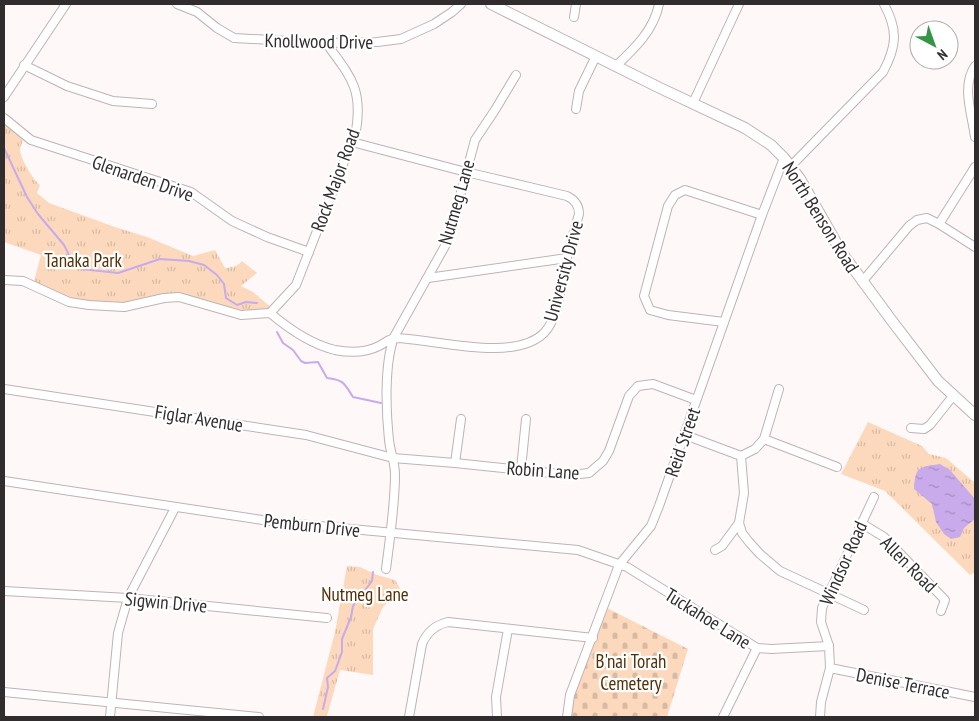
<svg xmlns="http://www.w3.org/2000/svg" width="979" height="721" font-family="'PT Sans Narrow',sans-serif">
  <defs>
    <pattern id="grass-tufts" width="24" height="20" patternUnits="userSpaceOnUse" patternTransform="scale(1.25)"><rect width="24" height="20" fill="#fcd9bd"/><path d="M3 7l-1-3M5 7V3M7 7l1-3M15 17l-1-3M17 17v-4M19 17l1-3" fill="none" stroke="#d8baa3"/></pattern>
    <pattern id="cemetery-stones" width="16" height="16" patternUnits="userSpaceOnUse" patternTransform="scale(1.25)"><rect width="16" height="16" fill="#fcd9bd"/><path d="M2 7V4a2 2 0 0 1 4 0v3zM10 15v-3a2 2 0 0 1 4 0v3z" fill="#d8baa3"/></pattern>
    <pattern id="water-ripples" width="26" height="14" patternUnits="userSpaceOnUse" patternTransform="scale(1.25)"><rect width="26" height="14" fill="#c9aaeb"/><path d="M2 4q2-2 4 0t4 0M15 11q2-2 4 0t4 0" fill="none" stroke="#a48bbf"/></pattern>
  </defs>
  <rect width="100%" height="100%" fill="#fef8f9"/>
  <g fill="url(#grass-tufts)">
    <path d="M 4,123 L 23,140 C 22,143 20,147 20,151 C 21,159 34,181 40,185 L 37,193 L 49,203 L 115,227 L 147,237 L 193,256 L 215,250 L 225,268 C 231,268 238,266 242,261 L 257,273 L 241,286 L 253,292 L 273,309 L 242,313 L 186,297 L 177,293 L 122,305 L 67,299 L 34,281 L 41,255 L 4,242 Z"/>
    <path d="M 868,422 L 922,446 L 929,454 L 946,458 L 975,483 L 975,572 L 970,575 L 885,491 L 841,474 Z"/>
    <path d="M 347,566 L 360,567 L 377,575 L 395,580 L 401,590 L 383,607 L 373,629 L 373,675 L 340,670 L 327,716 L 313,717 L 335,632 Z"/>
  </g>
  <path fill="url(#cemetery-stones)" d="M 607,608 L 688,649 L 667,717 L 570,717 L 573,696 Z"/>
  <path fill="url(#water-ripples)" d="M 940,464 L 950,470 L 975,499 L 975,519 L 964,528 L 960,537 L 951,539 L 944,534 L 936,522 L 932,504 L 914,489 C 915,465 921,467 940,464 Z"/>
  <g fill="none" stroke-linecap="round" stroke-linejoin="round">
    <g stroke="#c9aaeb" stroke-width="2">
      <path d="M 4,148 L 27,197 L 38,214 L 64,245 L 73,263 L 81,269 L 118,273 L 160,259 L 189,261 L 204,265 L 217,275 L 224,284 L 226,298 L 237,305 L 246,302 L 257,303"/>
      <path d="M 277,332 L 283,343 L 293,350 L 301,361 L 305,363 L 318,362 L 327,378 C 344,380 344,383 353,397 L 381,403"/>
      <path d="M 323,709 L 328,687 L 327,678 L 335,671 L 342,652 L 342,639 L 351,617 L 353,606 L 372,581 L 373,572"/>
    </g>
    <g stroke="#c0b2b5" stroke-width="10">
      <g id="minor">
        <path d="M 177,4 L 197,12 L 217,28 L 234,38 L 326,43 L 377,42 L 401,39 L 434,24 L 452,12 L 461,4"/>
        <path d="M 574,17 L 576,4"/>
        <path d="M 24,65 L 67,86 L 113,101 L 152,104"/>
        <path d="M 616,66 C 635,48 654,30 659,4"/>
        <path d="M 975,66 C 961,86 972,114 975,137"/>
        <path d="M 4,97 L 66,4"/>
        <path d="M 693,103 L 739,4"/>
        <path d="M 576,109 L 579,91 L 596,56"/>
        <path d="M 4,118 L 31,140 L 191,192 L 232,221 L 267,237 L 309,252"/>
        <path d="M 791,166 L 883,72 C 897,46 898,30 884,4"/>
        <path d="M 939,224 L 975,247"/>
        <path d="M 428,278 L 567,258"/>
        <path d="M 4,280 L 23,281 L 69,302 L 89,305 L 124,307 L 164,298 L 179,297 L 241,315 L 270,313 C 289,329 310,344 335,350 C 350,353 365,353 379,346 C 385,343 390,338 396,338 C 434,339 514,363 544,333 C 560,317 561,279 567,258 C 570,243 575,229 579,214 C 579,205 575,200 567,196 L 466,172 L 352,142"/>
        <path d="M 862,282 L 909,226 L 917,220 L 927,218 L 939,224 L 975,167"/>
        <path d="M 270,313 L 296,285 L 356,131 C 363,88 350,76 326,43"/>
        <path d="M 724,322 L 668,315 L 650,310 L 644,296 L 668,206 L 675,195 L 685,190 L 762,215"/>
        <path d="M 4,389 L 306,435 L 393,458 L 455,463 L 570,475 L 589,473 L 603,461 L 609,451 L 629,396 L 638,386 L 653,384 L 696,400"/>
        <path d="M 911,428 L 924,429 L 930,425 L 953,396"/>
        <path d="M 685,435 L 741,456"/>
        <path d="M 764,439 L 779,389"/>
        <path d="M 741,456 L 744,493 L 739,523 L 742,533 L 749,542 L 760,554 L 780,571 L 864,610"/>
        <path d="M 741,456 L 755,449 L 764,439 L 837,467"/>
        <path d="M 455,463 L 461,419"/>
        <path d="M 521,469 L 526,419"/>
        <path d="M 4,481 L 276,522 L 578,550 L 627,567 L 757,648 L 771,649 L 829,646"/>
        <path d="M 861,523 L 884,537 L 945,600 L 941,611"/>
        <path d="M 715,550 L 722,546 L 739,523"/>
        <path d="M 386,569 C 390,537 395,505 395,474 C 395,462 390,451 389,440 C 386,411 384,365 394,337 L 445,246 L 452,226 L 475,140 L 495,110 L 516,75"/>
        <path d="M 4,591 L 128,598 L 327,618"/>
        <path d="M 830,668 L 975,697"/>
        <path d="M 4,692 L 259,717"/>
        <path d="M 110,717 L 118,633 L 128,598 L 175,508"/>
        <path d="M 409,717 L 422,644 C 427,632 435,625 448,622 L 593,638"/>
        <path d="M 497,717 L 496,697 L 508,629"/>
        <path d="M 567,717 L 570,695 L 619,565 L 651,526 L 659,506 L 762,215 L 784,158"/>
        <path d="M 723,717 L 757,648"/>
        <path d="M 820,717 L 821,702 L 830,668 L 829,646 L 821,622 L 822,608 L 874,497"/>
      </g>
    </g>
    <g stroke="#c0b2b5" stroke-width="12">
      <path id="major" d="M 491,4 L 660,88 L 745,128 L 771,145 L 784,158 L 800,179 L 842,253 L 892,321 L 938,381 L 975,415"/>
    </g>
    <use href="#minor" stroke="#fff" stroke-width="8"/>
    <use href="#major" stroke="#fff" stroke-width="10"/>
  </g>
  <g text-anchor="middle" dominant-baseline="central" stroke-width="4.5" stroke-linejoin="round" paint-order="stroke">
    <g font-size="19" fill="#312c2d" stroke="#fff">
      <text transform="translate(319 41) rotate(1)">Knollwood Drive</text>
      <text transform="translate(143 178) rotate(19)">Glenarden Drive</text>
      <text transform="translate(335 180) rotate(-70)">Rock Major Road</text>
      <text transform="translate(456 202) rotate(-74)">Nutmeg Lane</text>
      <text transform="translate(821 217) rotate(58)">North Benson Road</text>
      <text transform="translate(563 271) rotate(-75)">University Drive</text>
      <text transform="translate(199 418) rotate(9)">Figlar Avenue</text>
      <text transform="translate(682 442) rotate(-71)">Reid Street</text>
      <text transform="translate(543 470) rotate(4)">Robin Lane</text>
      <text transform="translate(312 525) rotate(6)">Pemburn Drive</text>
      <text transform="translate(843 563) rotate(-66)">Windsor Road</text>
      <text transform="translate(909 564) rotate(45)">Allen Road</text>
      <text transform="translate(166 602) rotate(5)">Sigwin Drive</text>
      <text transform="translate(708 618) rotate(32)">Tuckahoe Lane</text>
      <text transform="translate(903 683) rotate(11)">Denise Terrace</text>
    </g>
    <g font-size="19" fill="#552e06" stroke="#fff">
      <text x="83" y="260">Tanaka Park</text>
      <text x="365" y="594">Nutmeg Lane</text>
      <text x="631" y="661">B'nai Torah<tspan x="631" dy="22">Cemetery</tspan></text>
    </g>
  </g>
  <rect width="979" height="721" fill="none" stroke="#312c2d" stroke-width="10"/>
  <g transform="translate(934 45) rotate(139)"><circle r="24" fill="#ffffff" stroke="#adabab"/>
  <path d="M0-4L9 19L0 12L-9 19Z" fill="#369446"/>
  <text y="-8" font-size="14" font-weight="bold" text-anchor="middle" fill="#312c2d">N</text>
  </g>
</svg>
